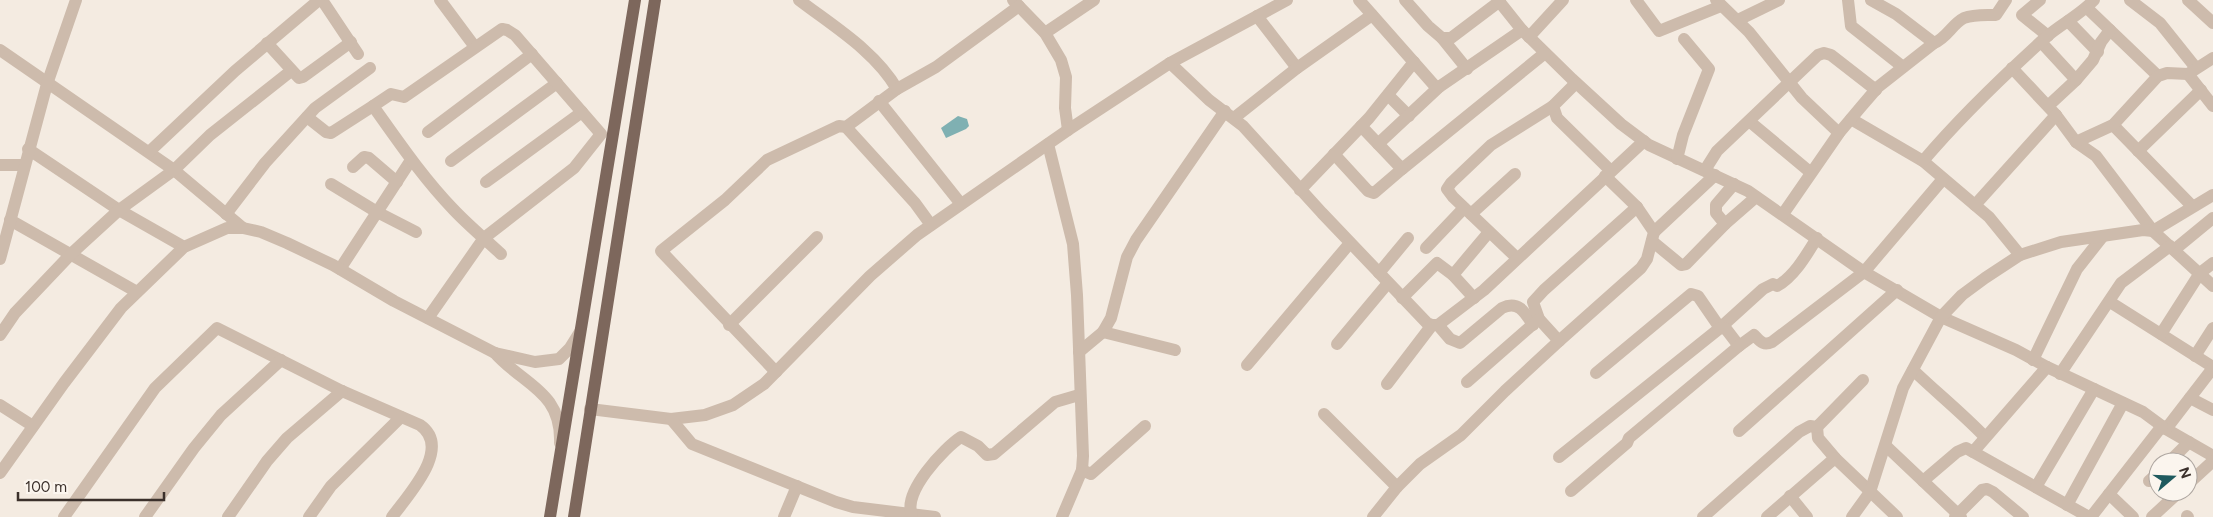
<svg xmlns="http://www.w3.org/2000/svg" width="2213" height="517" font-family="Figtree,sans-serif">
  <rect width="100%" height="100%" fill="#f4ebe1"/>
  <path fill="#7fb0b2" d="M 958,116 L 967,119 L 969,126 L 966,129 L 946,138 L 941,128 Z"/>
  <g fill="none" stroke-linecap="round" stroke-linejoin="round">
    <g stroke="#cdbbac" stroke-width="12">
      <path d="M 322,0 L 358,54"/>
      <path d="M 440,0 L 475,47"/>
      <path d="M 799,0 C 833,26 875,51 897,89 L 846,127"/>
      <path d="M 1013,0 L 1045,33 L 1061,60 L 1066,77 L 1065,108 L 1068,130"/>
      <path d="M 1359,0 L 1434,85 L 1439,87"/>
      <path d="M 1405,0 L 1428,26 L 1442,38 L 1451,38 L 1500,1"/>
      <path d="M 1498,0 L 1522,30 L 1572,79 L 1621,124 L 1649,145 L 1748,191 L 1864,272 L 1941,317 L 2016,350 L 2047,367 L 2143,412 L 2166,429 L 2213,456"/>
      <path d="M 1636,0 L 1659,31 L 1721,6"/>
      <path d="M 1716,0 L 1749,32 L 1802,98 L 1839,133"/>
      <path d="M 1848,0 L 1851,26 L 1903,67"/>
      <path d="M 1871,0 L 1896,14 L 1934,43"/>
      <path d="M 2040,0 L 2022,15 L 2048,36"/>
      <path d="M 2130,0 L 2160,23 L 2196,68"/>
      <path d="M 2188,0 L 2213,23"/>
      <path d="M 2087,8 L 2158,76"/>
      <path d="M 1257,16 L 1297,68"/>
      <path d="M 1738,20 L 1779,0"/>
      <path d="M 2068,21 L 2098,52"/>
      <path d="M 1045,33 L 1094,0"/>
      <path d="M 1529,37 L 1563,0"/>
      <path d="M 1442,38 L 1467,69"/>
      <path d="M 2041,42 L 2076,80 L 2048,106"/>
      <path d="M 267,43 L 299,78 L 303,77 L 351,42"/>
      <path d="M 0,50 L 174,170 L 243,228"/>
      <path d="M 1170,63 L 1209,100 L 1243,126 L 1322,213 L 1427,323 L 1432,325"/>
      <path d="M 2012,68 L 2056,115 L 2076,142 L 2096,156 L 2153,231 L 2213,286"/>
      <path d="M 2188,74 L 2213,106"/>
      <path d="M 2076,80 L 2093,60 L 2101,42 L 2110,30"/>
      <path d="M 1576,83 L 1553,106 L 1557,118 L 1611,171"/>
      <path d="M 897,89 L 936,67 L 1019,6"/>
      <path d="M 1388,95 L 1409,116"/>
      <path d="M 879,101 L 961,204"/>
      <path d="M 307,117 L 326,132 L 331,133 L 373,106"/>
      <path d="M 1234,118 L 1297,68 L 1372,15"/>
      <path d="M 1851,119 L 1923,161 L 1989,217 L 2020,255"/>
      <path d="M 1749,121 L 1810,172"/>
      <path d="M 2113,125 L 2192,206"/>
      <path d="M 1361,126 L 1402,169 L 1545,53"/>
      <path d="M 428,132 L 532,54"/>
      <path d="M 2076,142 L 2113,125 L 2158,76 L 2167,73 L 2188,74 L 2213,58"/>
      <path d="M 1048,144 L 1073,244 L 1077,295 L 1083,456 L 1082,470 L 1091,474 L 1145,426"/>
      <path d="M 1378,144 L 1439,87 L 1522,30"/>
      <path d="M 28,149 L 119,210 L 184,247"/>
      <path d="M 2138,151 L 2201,90"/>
      <path d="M 149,152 L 235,71 L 319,0"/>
      <path d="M 1334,154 L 1368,191 L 1374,193 L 1402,169"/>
      <path d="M 1677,159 L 1683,135 L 1709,69 L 1684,39"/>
      <path d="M 451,161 L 557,83"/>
      <path d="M 1923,161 C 1961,116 2002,77 2045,38 C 2061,24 2080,15 2094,0"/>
      <path d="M 0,165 L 24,165"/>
      <path d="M 353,167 L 364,157 L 369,158 L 397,182"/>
      <path d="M 1705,170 L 1717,151 L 1818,55 L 1824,53 L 1831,55 L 1876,90"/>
      <path d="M 486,182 L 582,112"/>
      <path d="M 331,184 L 377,212 L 416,232"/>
      <path d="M 1300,190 L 1369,118 L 1414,62"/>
      <path d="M 1975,205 L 2056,115"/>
      <path d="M 226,214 L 265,163 L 315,108 L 370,68"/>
      <path d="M 1471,214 L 1515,174"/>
      <path d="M 1783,214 L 1839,133 L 1860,108 L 1878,87 L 1934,43 C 1947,38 1952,24 1964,18 C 1974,14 1985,15 1996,15 L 2006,0"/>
      <path d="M 10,220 L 137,292"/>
      <path d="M 1725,224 L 1716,213 L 1716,205 L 1734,184"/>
      <path d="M 1654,232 L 1715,175"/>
      <path d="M 1652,241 L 1681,265 L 1686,264 L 1725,224 L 1756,197"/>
      <path d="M 1426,248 L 1464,208"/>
      <path d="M 2174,250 L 2213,218"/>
      <path d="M 1517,258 L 1453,197 L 1447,189 L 1451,183 L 1491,145 L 1553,106"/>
      <path d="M 0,259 L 47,84 L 76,0"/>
      <path d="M 340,269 L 411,160"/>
      <path d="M 1379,273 L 1408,238"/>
      <path d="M 1402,298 L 1437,263 L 1453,275"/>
      <path d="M 1474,298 L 1453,275 L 1489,232"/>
      <path d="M 2110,302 L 2213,367"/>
      <path d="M 428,318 L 484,238 L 574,168 L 601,134 L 515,35 L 507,30 L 502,29 L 404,97 L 391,94 L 373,106 C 398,141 423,178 453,209 C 468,225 485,239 501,254"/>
      <path d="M 729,325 L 817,237"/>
      <path d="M 1438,325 L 1450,339 L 1460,343 L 1502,308 C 1518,300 1525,312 1533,325"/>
      <path d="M 1103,332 L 1175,350"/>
      <path d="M 2161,334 L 2200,273 L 2213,263"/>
      <path d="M 0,335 L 15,313 L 71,254 L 119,210 L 174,170 L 210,135 L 291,71"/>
      <path d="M 1559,341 L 1539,319 L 1533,302 L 1544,290 L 1637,207"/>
      <path d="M 1337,344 L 1388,283"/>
      <path d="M 1079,352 L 1103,332 L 1111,318 L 1127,257 L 1136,240 L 1225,111"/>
      <path d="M 495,353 C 523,385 562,391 560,443"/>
      <path d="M 2195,356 L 2213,328"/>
      <path d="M 2033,360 L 2077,269 L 2103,236"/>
      <path d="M 1247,365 L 1350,243"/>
      <path d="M 1913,370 C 1937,393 1962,413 1985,437"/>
      <path d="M 776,372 L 661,251 L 725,200 L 767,160 L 839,126 L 846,127 L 915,203 L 931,225"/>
      <path d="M 1596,373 L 1691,294 L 1698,296 L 1720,328 L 1763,289 L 1773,284 L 1777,286 C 1794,277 1807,254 1817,238"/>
      <path d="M 2060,374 L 2121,283 L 2170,246"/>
      <path d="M 1467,382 L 1539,319"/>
      <path d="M 1387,384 L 1432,325 L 1438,325 L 1484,290 L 1644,141"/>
      <path d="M 2190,398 L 2213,410"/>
      <path d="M 0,405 L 33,426"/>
      <path d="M 590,409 L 671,419 L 705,415 L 733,405 L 764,384 L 870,276 L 917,235 L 1068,130 L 1170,63 L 1287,0"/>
      <path d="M 1324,414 L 1397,487"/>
      <path d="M 671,419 L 692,444 L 836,502 L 853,507 L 935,517"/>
      <path d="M 1817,427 L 1818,438 L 1835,458"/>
      <path d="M 2166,429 L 2213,368"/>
      <path d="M 1739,431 L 1897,290"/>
      <path d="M 1886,446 L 1961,517"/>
      <path d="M 1973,452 L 2047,367"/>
      <path d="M 1559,457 L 1720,328 L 1726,329 L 1739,346"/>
      <path d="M 2169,462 L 2189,442"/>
      <path d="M 0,473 L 64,383 L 121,308 L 184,247 L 227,228 L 243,228 L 261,232 L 287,243 L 333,265 L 394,301 L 495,353 L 535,362 L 559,359 L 570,348 L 580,332"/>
      <path d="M 1923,481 L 1957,452 L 1966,448 L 2089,517"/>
      <path d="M 2149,481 L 2158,473"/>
      <path d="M 2188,484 L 2213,461"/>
      <path d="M 2036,487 L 2094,389"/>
      <path d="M 1571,491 L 1627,443 L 1629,438 L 1739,346 L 1754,335 C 1760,341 1763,346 1772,342 L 1864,272 L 1943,179"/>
      <path d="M 2109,494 L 2133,517"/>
      <path d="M 1790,496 L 1807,517"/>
      <path d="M 2067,505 L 2123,403"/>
      <path d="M 912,514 C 902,493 944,448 961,437 L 978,446 L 987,455 L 994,454 L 1055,402 L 1079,395"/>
      <path d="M 2187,516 L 2188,517"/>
      <path d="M 64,517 L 155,388 L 217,328 L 342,391 L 420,425 C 453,448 408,495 392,517"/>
      <path d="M 145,517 L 194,448 L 221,415 L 281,360"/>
      <path d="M 228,517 L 267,461 L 287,438 L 342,391"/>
      <path d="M 309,517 L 331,486 L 401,417"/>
      <path d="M 784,517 L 797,486"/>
      <path d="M 1062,517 L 1082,470"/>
      <path d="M 1373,517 L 1397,487 L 1420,464 L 1461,435 L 1505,391 L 1559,341 L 1641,268 L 1647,259 L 1654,232 L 1637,207 L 1605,176"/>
      <path d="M 1703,517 L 1799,432 L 1810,426 L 1817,427 L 1863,380"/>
      <path d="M 1767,517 L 1835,458 L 1897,517"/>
      <path d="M 1852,517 L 1870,492 L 1903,388 L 1941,317 L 1962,295 L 1985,278 L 2020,255 L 2061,242 L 2143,230 L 2153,231 L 2213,195"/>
      <path d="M 1955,517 L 1982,490 L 1987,489 L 1993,492 L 2023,517"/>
      <path d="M 2091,517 L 2162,426"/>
      <path d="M 2152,517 L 2179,492"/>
    </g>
    <g stroke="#7d675c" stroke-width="12">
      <path d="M 550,517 L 635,0"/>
      <path d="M 574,517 L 655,0"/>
    </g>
  </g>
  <g transform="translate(2173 477) rotate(71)"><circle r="24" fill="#fbf5ee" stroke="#aea6a0"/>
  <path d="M0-4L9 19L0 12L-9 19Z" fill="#1f5a5e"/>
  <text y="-8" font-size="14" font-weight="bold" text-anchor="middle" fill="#3b302b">N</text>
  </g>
  <path d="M18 492v8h146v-8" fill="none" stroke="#3b302b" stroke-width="2.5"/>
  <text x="25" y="492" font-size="15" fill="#3b302b" stroke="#fbf5ee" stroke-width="4" paint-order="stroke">100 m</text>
</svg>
